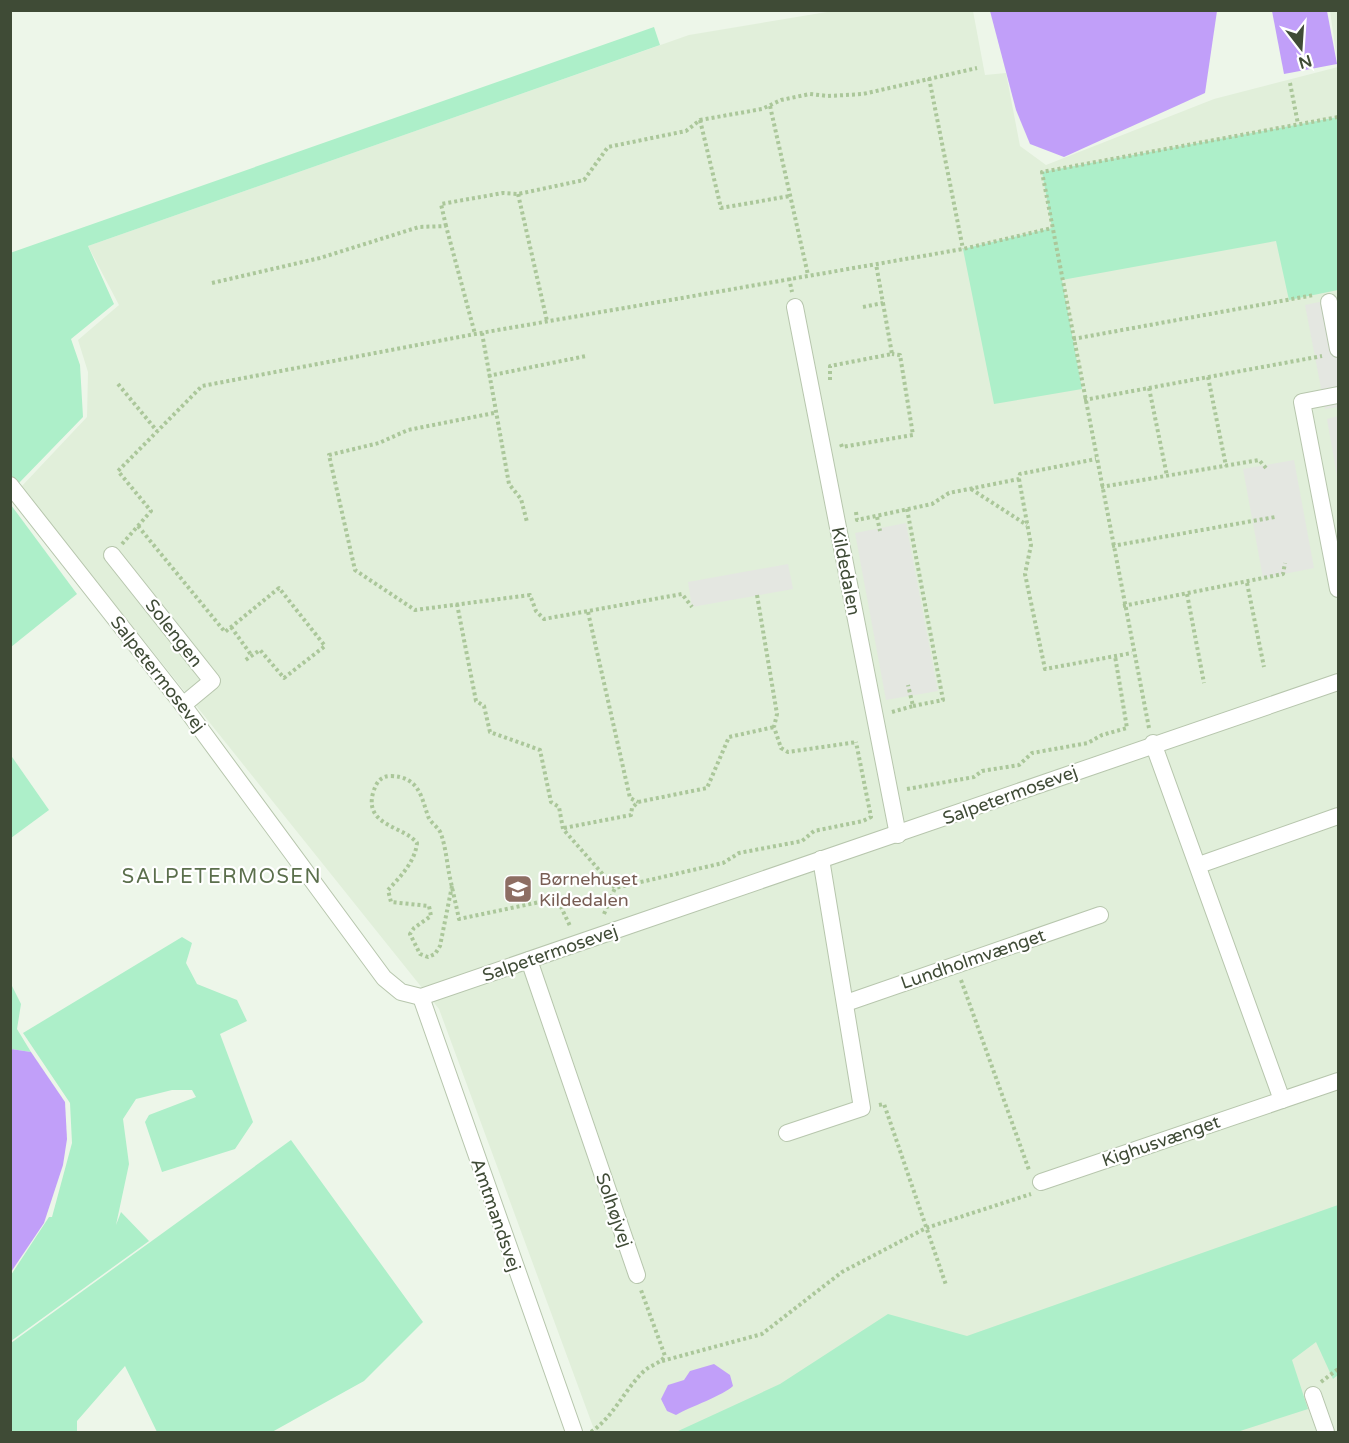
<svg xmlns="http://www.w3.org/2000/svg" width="1349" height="1443" font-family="'Varela Round',sans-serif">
  <rect width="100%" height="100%" fill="#edf6e9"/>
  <path fill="#e1efda" d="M 833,11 L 973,11 L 985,75 L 1006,73 L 1020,146 L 1046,165 L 1214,99 L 1338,67 L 1330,11 L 1338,11 L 1338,1432 L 595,1432 L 439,1009 L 21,487 L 87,417 L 88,372 L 78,340 L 119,305 L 88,246 L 689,35 Z"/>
  <g fill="#adefc9">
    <path d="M 654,27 L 660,45 L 88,246 L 114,304 L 71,339 L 80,365 L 83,417 L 18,484 L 10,474 L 10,253 Z"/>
    <path d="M 1338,117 L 1338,290 L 1289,300 L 1276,241 L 1062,280 L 1082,389 L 994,404 L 963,249 L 1052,228 L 1042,172 Z"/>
    <path d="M 11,505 L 77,594 L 11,647 Z"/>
    <path d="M 10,754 L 49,810 L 11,838 L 10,838 Z"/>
    <path d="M 182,937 L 192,943 L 186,963 L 197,984 L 237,1000 L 247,1021 L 220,1034 L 253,1122 L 235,1149 L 162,1172 L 145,1122 L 149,1115 L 196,1097 L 192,1090 L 172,1090 L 136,1099 L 123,1119 L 129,1164 L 116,1225 L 121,1212 L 149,1241 L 11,1341 L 11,1275 L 49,1217 L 52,1217 L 72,1143 L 70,1103 L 23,1033 Z"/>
    <path d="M 10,982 L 21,1004 L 17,1029 L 31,1052 L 11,1049 Z"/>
    <path d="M 291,1140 L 423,1322 L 364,1381 L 272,1432 L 157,1432 L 125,1366 L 77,1421 L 77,1432 L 11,1432 L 11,1343 Z"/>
    <path d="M 1338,1205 L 1338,1375 L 1333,1379 L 1316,1342 L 1292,1360 L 1308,1409 L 1237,1432 L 676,1432 L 780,1384 L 888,1314 L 967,1336 Z"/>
  </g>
  <g fill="#e4e7e1">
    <path d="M 1338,298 L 1338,407 L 1325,409 L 1305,305 Z"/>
    <path d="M 1338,416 L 1338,482 L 1327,419 Z"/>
    <path d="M 1294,460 L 1314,568 L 1263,578 L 1243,469 Z"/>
    <path d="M 906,523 L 938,691 L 886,700 L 855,533 Z"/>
    <path d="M 788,564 L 793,589 L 692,607 L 688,582 Z"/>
  </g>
  <g fill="#c19ff9">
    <path d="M 990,11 L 1217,11 L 1205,93 L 1064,157 L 1030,144 L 1016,110 Z"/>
    <path d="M 1272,11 L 1327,11 L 1337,64 L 1284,74 Z"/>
    <path d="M 11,1049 L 31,1052 L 65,1102 L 67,1139 L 63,1165 L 44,1223 L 11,1272 Z"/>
    <path d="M 714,1364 L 730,1375 L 733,1386 C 724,1395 690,1407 676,1415 L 667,1411 L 661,1399 L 668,1385 L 684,1380 L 690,1371 Z"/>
  </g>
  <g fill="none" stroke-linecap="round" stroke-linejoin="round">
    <g stroke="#b7c6ad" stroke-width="18">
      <g id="street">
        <path d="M 1329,302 L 1338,349"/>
        <path d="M 795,307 L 898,835"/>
        <path d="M 1338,395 L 1302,402 L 1338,589"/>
        <path d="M 10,485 L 183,705 L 384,978 L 401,992 L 421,997 L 1338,682"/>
        <path d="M 112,555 L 212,681 L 183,705"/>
        <path d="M 1153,743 L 1282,1100"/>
        <path d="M 1199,865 L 1338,816"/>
        <path d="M 529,960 L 637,1275"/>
        <path d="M 421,997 L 574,1432"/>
        <path d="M 846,1003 L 1100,915"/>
        <path d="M 787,1133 L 862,1108 L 821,859"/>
        <path d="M 1041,1182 L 1338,1081"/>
        <path d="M 1313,1395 L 1326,1432"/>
      </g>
    </g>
    <g stroke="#abc79a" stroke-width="4" stroke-dasharray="3 3" stroke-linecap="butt">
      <path d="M 929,78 L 963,249"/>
      <path d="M 1290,83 L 1298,124"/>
      <path d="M 770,106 L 808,275"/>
      <path d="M 700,120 L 721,208 L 790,196"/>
      <path d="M 518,194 L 547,321"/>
      <path d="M 446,226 L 441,204 L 503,193 L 518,194 L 584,180 L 608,147 L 686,131 L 700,120 L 762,109 L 781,100 L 810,94 L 828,96 L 863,94 L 977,68"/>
      <path d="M 789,278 L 792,292"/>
      <path d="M 212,283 L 320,258 L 419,227 L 446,226 L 475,334"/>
      <path d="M 863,307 L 883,303 L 876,264"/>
      <path d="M 482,333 L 509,484 L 521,499 L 527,522"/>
      <path d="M 1073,339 L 1314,295"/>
      <path d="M 488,376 L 586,356"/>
      <path d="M 1208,377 L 1226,466"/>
      <path d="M 830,380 L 830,366 L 892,354 L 883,303"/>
      <path d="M 118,384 L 157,431"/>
      <path d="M 1149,388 L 1167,476"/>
      <path d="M 1084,400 L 1322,356"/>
      <path d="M 494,413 L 408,430 L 379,443 L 329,455 L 355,570 L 415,610 L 530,595 L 536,611 L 544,619 L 682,594 L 692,607"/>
      <path d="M 841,444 L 842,447 L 913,435 L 900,355 L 892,354"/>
      <path d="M 1019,479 L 1031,545 L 1025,574 L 1045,669 L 1132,653"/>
      <path d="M 1101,487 L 1259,460 L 1266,468"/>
      <path d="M 971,489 L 1027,525"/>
      <path d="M 907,509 L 943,700 L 913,706"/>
      <path d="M 856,512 L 857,520 L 932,504 L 949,493 L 1019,479 L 1020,474 L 1096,459"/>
      <path d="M 877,517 L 880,531"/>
      <path d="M 138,526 L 225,632 L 279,588 L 325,646 L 284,678 L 260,650 L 244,661"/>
      <path d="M 122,544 L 151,511 L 118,471 L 202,386 L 475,334 L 963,249 L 1052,228"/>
      <path d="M 1112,546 L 1275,517"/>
      <path d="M 1247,583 L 1264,667"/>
      <path d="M 1187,594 L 1204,683"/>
      <path d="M 757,595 L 777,714 L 774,727 L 781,748 L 788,752 L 857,742"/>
      <path d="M 457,604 L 476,701 L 484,706 L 490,732 L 540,750 L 551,802 L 559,807 L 563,829 L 615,888 L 723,863 L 739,853 L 802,841 L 814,831 L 863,821 L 871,817 L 856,742"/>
      <path d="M 1123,606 L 1283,574 L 1285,563"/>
      <path d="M 588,612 L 630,798 L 638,802"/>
      <path d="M 231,627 L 252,656"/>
      <path d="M 892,712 L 913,706 L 908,685"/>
      <path d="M 1149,728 L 1042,172 L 1338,117"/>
      <path d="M 907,789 L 974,777 L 982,771 L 1019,765 L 1032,753 L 1088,743 L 1102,735 L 1127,728 L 1115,656"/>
      <path d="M 564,828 L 631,815 L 632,808 L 638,802 L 707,788 L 729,737 L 774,727"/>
      <path d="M 452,886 L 440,946 L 435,954 L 428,957 L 420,954 L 410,934 L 414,928 L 431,916 L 429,906 L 391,902 L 388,890 C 400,877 415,862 417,843 C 404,826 364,826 373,793 C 376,783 380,776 391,776 C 419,777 421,796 428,816 C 430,823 439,827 441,834 C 446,848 447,864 450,878 C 453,892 456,905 459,919 L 554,899 L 561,907 L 570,926"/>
      <path d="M 604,914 L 615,888"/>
      <path d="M 961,980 L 1029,1170"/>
      <path d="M 879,1105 L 884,1104 L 946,1285"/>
      <path d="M 662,1361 L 762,1334 L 842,1272 L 926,1228 L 1031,1194"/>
      <path d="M 1321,1382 L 1338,1369"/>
      <path d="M 591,1432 C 614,1416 623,1392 643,1372 C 650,1365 660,1364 665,1356 L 641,1290"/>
    </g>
    <use href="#street" stroke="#fff" stroke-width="16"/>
  </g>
  <defs>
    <g id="school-square" transform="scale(1.5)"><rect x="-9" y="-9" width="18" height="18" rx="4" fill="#8d6e63" stroke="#fff"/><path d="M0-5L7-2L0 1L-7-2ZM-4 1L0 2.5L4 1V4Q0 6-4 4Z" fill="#fff"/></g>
  </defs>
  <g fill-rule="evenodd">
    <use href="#school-square" x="518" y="889"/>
  </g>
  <g text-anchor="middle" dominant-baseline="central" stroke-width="4.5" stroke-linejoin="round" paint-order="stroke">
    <g font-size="18" fill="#3f4b36" stroke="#fff">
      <text transform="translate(846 571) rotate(79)">Kildedalen</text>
      <text transform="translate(174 633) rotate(52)">Solengen</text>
      <text transform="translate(158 674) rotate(52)">Salpetermosevej</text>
      <text transform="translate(1010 795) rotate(-20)">Salpetermosevej</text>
      <text transform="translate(550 953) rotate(-19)">Salpetermosevej</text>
      <text transform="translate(973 959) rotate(-19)">Lundholmvænget</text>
      <text transform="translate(1161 1141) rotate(-19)">Kighusvænget</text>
      <text transform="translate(614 1210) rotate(71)">Solhøjvej</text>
      <text transform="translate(496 1215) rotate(71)">Amtmandsvej</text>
    </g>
    <g font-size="18" fill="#785e54" stroke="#fff" text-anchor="start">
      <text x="539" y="879">Børnehuset<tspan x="539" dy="21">Kildedalen</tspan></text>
    </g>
    <g font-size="20" letter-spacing="1.5" fill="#5b6f4c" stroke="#fff">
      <text x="222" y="877">SALPETERMOSEN</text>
    </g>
  </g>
  <rect width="1349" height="1443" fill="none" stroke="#3f4b36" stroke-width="24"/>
  <g transform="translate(1301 48) rotate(163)" stroke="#ffffff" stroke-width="4.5" paint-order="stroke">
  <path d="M0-4.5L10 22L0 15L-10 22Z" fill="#3f4b36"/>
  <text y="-9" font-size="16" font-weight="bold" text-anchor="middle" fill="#3f4b36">N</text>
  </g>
</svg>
